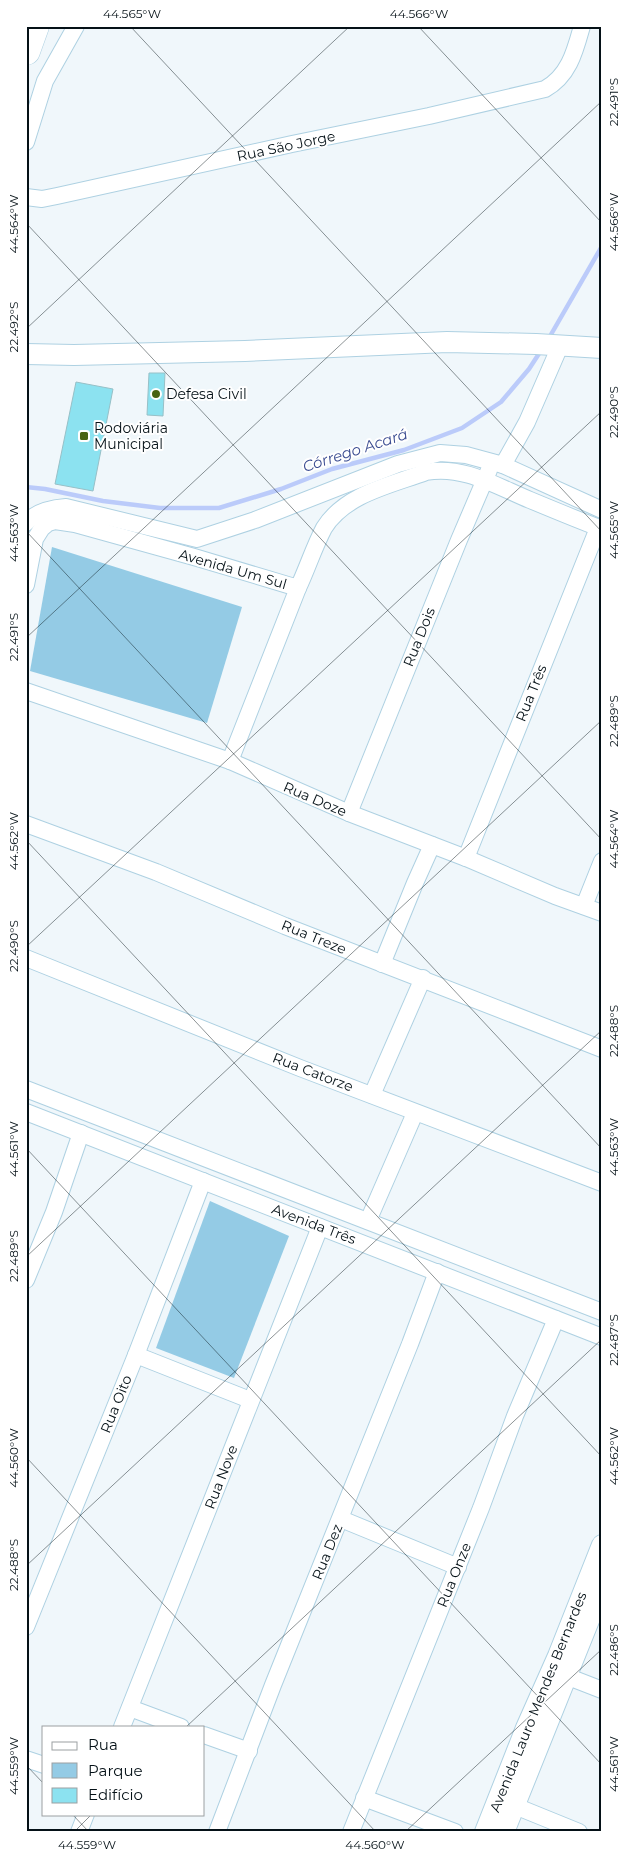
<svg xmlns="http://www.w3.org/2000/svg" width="628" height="1858" font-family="Montserrat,sans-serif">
  <rect width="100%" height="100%" fill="#f0f7fb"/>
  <g fill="#94cbe5">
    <path d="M 52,547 L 242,607 L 207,723 L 30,671 Z"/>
    <path d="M 210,1201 L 289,1236 L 234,1378 L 156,1348 Z"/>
  </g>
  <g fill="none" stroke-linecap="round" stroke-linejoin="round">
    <g stroke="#bbcbfa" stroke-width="4.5">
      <path d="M 549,338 L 602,246"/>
      <path d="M 26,487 L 45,489 L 103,501 L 160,508 L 219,508 L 281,489 L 332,469 L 404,450 L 462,428 L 501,402 L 529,369 L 542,349"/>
    </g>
  </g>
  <g fill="#8ce2f0" stroke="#97c0c7">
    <path d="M 149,373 L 165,373 L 163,416 L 147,415 Z"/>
    <path d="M 76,382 L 113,389 L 93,491 L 55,484 Z"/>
  </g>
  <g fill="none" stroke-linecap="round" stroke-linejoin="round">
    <g stroke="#aed1e2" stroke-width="18">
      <g id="minor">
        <path d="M 26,142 L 45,81 L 76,26"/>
        <path d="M 26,197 L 42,199 L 57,196 L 292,144 L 429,116 L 545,89 C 569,76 575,51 582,26"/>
        <path d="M 503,465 L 527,422 L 560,346"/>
        <path d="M 26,523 C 35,512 53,508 66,507 L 197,539 L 255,520 L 398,464 L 440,453 L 466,455 L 503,465 L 602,510"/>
        <path d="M 26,585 L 35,539 L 42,528 L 48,523 L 55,521 L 75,524 L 194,557 L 298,588 C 307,569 314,547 324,528 C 345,494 391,485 426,472 C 463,465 496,486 530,500 C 554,510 578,520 602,529"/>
        <path d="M 26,691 L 230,761 L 349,813 L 466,858 L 555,896 L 602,913"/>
        <path d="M 230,761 L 298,588"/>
        <path d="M 349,813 L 459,540 L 489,470"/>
        <path d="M 26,824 L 156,872 L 285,926 L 602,1049"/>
        <path d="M 466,858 L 598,528"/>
        <path d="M 584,906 L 602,861"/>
        <path d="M 26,958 L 300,1068 L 602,1183"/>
        <path d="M 382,964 L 415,883 L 432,845"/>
        <path d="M 26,1089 L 602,1312"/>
        <path d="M 372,1095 L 423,978"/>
        <path d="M 26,1112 L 602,1337"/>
        <path d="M 368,1221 L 415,1113"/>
        <path d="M 26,1280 L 54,1212 L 81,1133"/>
        <path d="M 136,1355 L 250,1400"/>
        <path d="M 341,1519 L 458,1567"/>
        <path d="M 26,1627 L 136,1355 L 203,1181"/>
        <path d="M 566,1676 L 602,1690"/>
        <path d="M 130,1708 L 181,1727"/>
        <path d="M 122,1727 L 320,1227"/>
        <path d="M 204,1735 L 249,1751"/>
        <path d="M 26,1759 L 44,1765"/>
        <path d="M 364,1798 L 455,1832"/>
        <path d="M 515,1806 L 579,1832"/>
        <path d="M 79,1832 L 86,1814"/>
        <path d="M 217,1832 L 273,1685 L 410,1344 L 437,1272"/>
        <path d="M 351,1832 L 481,1508 L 515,1416 L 556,1319"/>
      </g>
    </g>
    <g stroke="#aed1e2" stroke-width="22">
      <g id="tertiary">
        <path d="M 26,354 L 74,355 L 245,351 L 447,342 L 536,344 L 602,348"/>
        <path d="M 485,1832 L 526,1728 L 558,1656 L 602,1545"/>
        <path d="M 504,1832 L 602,1588"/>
      </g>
    </g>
    <g stroke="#aed1e2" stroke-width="29">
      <path id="motorway" d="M 26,51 L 35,26"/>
    </g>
    <use href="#minor" stroke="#fff" stroke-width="16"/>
    <use href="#tertiary" stroke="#fff" stroke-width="20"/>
    <use href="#motorway" stroke="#fff" stroke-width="28"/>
  </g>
  <path fill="none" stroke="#051117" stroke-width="1" stroke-opacity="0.45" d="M 130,26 L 602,532M 418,26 L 602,223M 26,223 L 602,840M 26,329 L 350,26M 26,531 L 602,1149M 26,638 L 602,101M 26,840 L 602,1457M 26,947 L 602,411M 26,1148 L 602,1765M 26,1257 L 602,720M 26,1457 L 376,1832M 26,1566 L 602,1030M 186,1727 L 602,1339M 26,1765 L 44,1784M 72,1814 L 89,1832M 74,1832 L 92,1814M 405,1832 L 602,1649"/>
  <g fill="#476212" stroke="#fff" stroke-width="2">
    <circle cx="156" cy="394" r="5"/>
    <rect x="79" y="431" width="10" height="10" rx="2.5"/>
  </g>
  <g text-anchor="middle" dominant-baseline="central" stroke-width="4" stroke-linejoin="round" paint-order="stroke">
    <g font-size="14" fill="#051117" stroke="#fff">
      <text transform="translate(286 146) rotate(-12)">Rua São Jorge</text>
      <text transform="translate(233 569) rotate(16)">Avenida Um Sul</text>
      <text transform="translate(419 637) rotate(-68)">Rua Dois</text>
      <text transform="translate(531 693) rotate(-68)">Rua Três</text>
      <text transform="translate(315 799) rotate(23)">Rua Doze</text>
      <text transform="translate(314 937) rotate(22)">Rua Treze</text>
      <text transform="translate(313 1072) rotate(21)">Rua Catorze</text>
      <text transform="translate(314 1224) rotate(21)">Avenida Três</text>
      <text transform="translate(116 1404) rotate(-68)">Rua Oito</text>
      <text transform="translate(221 1477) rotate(-69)">Rua Nove</text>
      <text transform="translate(327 1552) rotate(-68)">Rua Dez</text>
      <text transform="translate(454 1575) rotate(-68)">Rua Onze</text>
      <text transform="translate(538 1702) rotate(-68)">Avenida Lauro Mendes Bernardes</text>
    </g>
    <g font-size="14" fill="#051117" stroke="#fff" text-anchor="start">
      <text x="166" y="394">Defesa Civil</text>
      <text x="94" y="428">Rodoviária<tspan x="94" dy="16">Municipal</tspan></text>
    </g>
    <g font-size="15" font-style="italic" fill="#3a4c91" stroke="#fff">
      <text transform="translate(355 450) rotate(-18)">Córrego Acará</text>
    </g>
  </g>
  <rect width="628" height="1858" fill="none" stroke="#ffffff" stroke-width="55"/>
  <rect x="42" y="1726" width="162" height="90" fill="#ffffff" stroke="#9ba0a2"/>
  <rect x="52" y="1742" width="25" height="8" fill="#ffffff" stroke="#9ba0a2"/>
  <text x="88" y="1750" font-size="15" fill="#051117">Rua</text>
  <rect x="52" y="1763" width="25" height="15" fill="#94cbe5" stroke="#9ba0a2"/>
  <text x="88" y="1776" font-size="15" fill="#051117">Parque</text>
  <rect x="52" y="1788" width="25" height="15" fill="#8ce2f0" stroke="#9ba0a2"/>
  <text x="88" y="1800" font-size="15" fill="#051117">Edifício</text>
  <rect x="28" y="28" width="572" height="1802" fill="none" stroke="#051117" stroke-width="2"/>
  <g font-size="12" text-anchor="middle" fill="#051117">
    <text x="132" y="18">44.565°W</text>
    <text x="419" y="18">44.566°W</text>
    <text transform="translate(614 102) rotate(-90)" y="4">22.491°S</text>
    <text transform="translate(614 222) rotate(-90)" y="4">44.566°W</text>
    <text transform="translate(14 224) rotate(-90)" y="4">44.564°W</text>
    <text transform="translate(14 327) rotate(-90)" y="4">22.492°S</text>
    <text transform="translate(614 412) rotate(-90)" y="4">22.490°S</text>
    <text transform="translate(614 530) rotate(-90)" y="4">44.565°W</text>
    <text transform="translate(14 533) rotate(-90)" y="4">44.563°W</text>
    <text transform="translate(14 637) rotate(-90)" y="4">22.491°S</text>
    <text transform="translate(614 721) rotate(-90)" y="4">22.489°S</text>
    <text transform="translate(614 839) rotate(-90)" y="4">44.564°W</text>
    <text transform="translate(14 841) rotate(-90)" y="4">44.562°W</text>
    <text transform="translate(14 946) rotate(-90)" y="4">22.490°S</text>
    <text transform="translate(614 1031) rotate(-90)" y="4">22.488°S</text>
    <text transform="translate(614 1147) rotate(-90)" y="4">44.563°W</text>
    <text transform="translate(14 1149) rotate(-90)" y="4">44.561°W</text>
    <text transform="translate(14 1256) rotate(-90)" y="4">22.489°S</text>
    <text transform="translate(614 1340) rotate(-90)" y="4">22.487°S</text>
    <text transform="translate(614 1456) rotate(-90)" y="4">44.562°W</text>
    <text transform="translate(14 1458) rotate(-90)" y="4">44.560°W</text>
    <text transform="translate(14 1565) rotate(-90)" y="4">22.488°S</text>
    <text transform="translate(614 1650) rotate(-90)" y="4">22.486°S</text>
    <text transform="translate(614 1764) rotate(-90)" y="4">44.561°W</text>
    <text transform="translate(14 1766) rotate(-90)" y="4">44.559°W</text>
    <text x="87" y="1849">44.559°W</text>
    <text x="375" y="1849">44.560°W</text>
  </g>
</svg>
